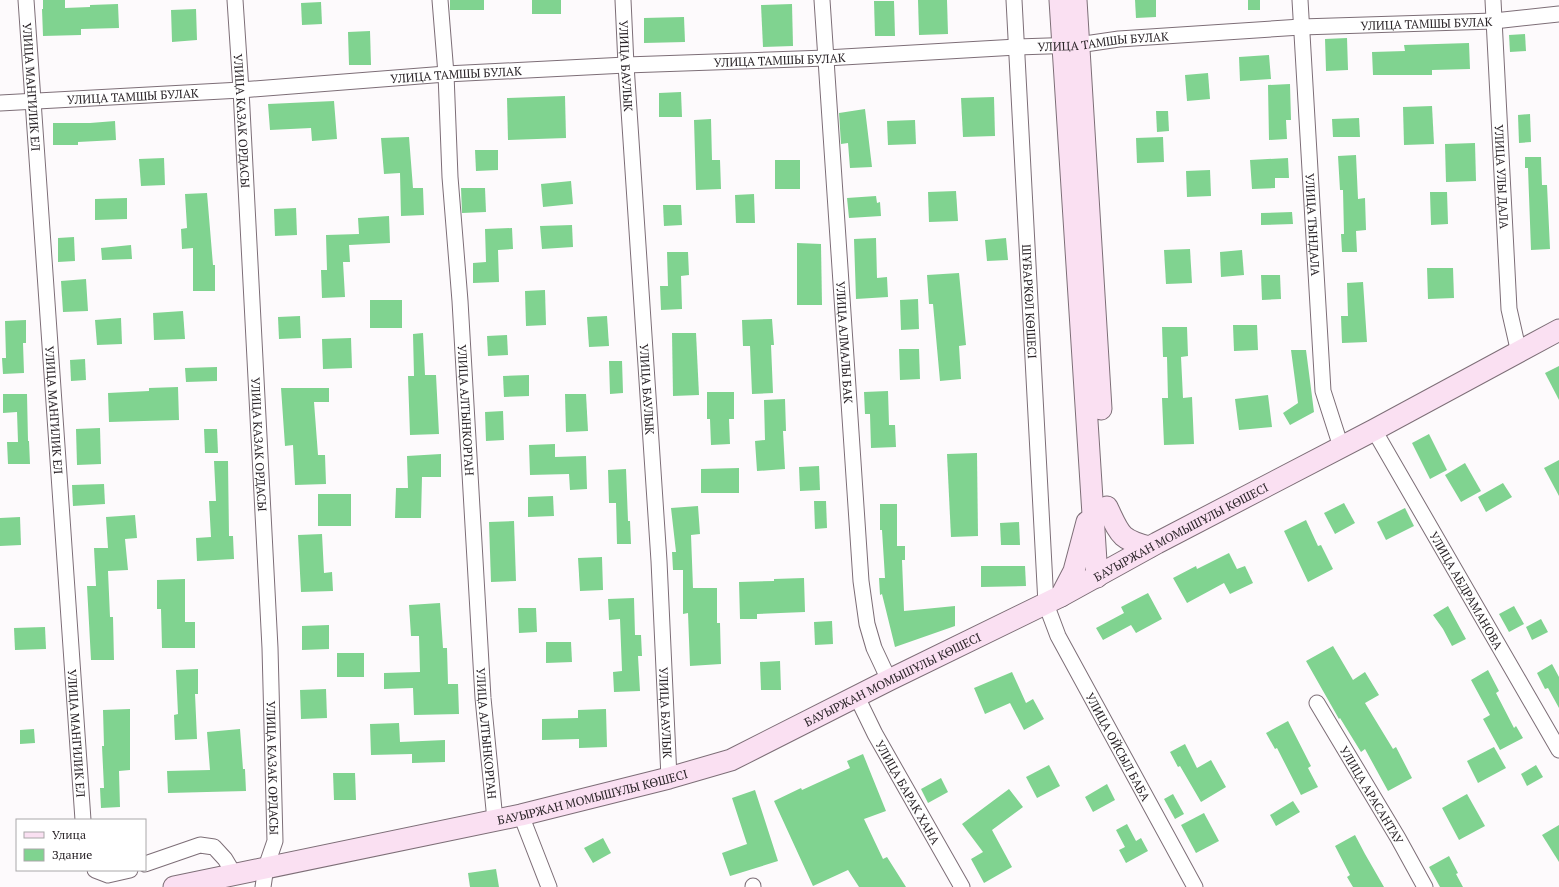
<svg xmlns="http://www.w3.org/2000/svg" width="1559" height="887" font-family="'PT Serif',serif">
  <rect width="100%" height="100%" fill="#fdfafc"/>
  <g fill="#80d390">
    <path d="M 43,0 L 65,0 L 65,8 L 90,7 L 90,5 L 118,4 L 119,28 L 81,29 L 81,35 L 43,36 L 42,9 L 43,9 Z"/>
    <rect x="450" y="0" width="34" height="10"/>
    <rect x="532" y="0" width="29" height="14"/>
    <path d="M 918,0 L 947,0 L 948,34 L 919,35 Z"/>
    <path d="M 1135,0 L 1156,0 L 1156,17 L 1136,18 Z"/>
    <rect x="1248" y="0" width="12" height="10"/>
    <path d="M 874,1 L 894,1 L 895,36 L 875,36 Z"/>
    <path d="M 321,2 L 322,24 L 302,25 L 301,3 Z"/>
    <path d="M 792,4 L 793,46 L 763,47 L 761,5 Z"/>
    <path d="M 196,9 L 197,40 L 172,42 L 171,10 Z"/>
    <path d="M 684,17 L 685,42 L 644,43 L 644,18 Z"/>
    <path d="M 370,31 L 371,65 L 349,65 L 348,32 Z"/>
    <path d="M 1525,34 L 1526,51 L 1510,52 L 1509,35 Z"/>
    <path d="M 1347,38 L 1348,70 L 1326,71 L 1325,39 Z"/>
    <path d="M 1469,43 L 1470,69 L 1432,70 L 1432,75 L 1373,75 L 1372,52 L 1405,51 L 1404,45 Z"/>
    <path d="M 1269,55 L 1271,79 L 1240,81 L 1239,57 Z"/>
    <path d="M 1208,73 L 1210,99 L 1187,101 L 1185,75 Z"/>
    <path d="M 1290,84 L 1291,120 L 1286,120 L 1287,139 L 1269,140 L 1268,85 Z"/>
    <path d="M 681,92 L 682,117 L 659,117 L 659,93 Z"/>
    <path d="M 565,96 L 566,138 L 508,140 L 507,98 Z"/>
    <path d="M 994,97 L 995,136 L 963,137 L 961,98 Z"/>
    <path d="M 334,101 L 337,139 L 312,141 L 311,128 L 270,130 L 268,104 Z"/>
    <path d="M 1432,106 L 1434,144 L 1404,145 L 1403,107 Z"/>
    <path d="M 865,109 L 872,167 L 850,168 L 848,143 L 841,144 L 839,113 Z"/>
    <path d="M 1156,111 L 1168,111 L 1169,131 L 1157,132 Z"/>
    <path d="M 1530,114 L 1531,142 L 1519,143 L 1518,115 Z"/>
    <path d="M 1359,118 L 1360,137 L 1333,137 L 1332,119 Z"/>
    <path d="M 711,119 L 712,160 L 720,160 L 721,189 L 696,190 L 694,120 Z"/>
    <path d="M 915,120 L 916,144 L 888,145 L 887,121 Z"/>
    <path d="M 115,121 L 116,140 L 78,142 L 78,145 L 53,145 L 53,123 L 90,123 Z"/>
    <path d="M 409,137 L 413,188 L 423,188 L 424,215 L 401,216 L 400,173 L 384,174 L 381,138 Z"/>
    <path d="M 1163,137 L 1164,162 L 1137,163 L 1136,138 Z"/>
    <path d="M 1475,143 L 1476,181 L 1446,182 L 1445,144 Z"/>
    <path d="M 475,150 L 498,150 L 498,170 L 476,171 Z"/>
    <path d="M 1356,155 L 1358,199 L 1365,198 L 1366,230 L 1356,231 L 1357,252 L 1342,252 L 1341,234 L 1344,234 L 1343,190 L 1340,190 L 1338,156 Z"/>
    <path d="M 1525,157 L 1541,157 L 1542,185 L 1547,185 L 1550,249 L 1531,250 L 1528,168 L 1525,168 Z"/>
    <path d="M 164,158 L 165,185 L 141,186 L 139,159 Z"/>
    <path d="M 1288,158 L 1289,178 L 1275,178 L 1275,188 L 1252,189 L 1250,160 Z"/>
    <rect x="775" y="160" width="25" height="29"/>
    <path d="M 1210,170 L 1211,196 L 1187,197 L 1186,171 Z"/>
    <path d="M 571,181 L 573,204 L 543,207 L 541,184 Z"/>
    <path d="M 461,188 L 485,188 L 486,212 L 462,213 Z"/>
    <path d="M 956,191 L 958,221 L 929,222 L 928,192 Z"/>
    <path d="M 1430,192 L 1447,192 L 1448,224 L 1431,225 Z"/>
    <path d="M 207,193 L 213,265 L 215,265 L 215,291 L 193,291 L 193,248 L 182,249 L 181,229 L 187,228 L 185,194 Z"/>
    <path d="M 754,194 L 755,223 L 736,223 L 735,195 Z"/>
    <path d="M 876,196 L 877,203 L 880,202 L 881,216 L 849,218 L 847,198 Z"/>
    <path d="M 127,198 L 127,219 L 95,220 L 95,199 Z"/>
    <path d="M 663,205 L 681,205 L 682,225 L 664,226 Z"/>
    <path d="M 296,208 L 297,235 L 275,236 L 274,209 Z"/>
    <path d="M 1292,212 L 1293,224 L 1261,225 L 1261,213 Z"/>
    <path d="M 389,216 L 390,243 L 349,245 L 350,262 L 343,262 L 345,297 L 322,298 L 321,270 L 327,270 L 326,235 L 359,234 L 358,218 Z"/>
    <path d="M 572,225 L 573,247 L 542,249 L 540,226 Z"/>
    <path d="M 512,228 L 513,249 L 498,250 L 499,282 L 473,283 L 473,263 L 486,262 L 485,229 Z"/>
    <path d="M 74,237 L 75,261 L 58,262 L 58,238 Z"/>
    <path d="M 876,238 L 877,278 L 887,277 L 888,297 L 856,299 L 854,239 Z"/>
    <path d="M 1006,238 L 1008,260 L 987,261 L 985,240 Z"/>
    <path d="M 797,243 L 821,244 L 822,305 L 797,305 Z"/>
    <path d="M 131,245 L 132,259 L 102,260 L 101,248 Z"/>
    <path d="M 1190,249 L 1192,283 L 1166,284 L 1164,250 Z"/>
    <path d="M 1242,250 L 1244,275 L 1221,277 L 1220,252 Z"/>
    <path d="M 667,252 L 688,252 L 689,275 L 681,276 L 682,309 L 661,310 L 660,286 L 668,286 Z"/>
    <path d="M 1427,268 L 1453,268 L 1454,298 L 1428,299 Z"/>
    <path d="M 959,273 L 966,345 L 959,346 L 961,379 L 940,381 L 933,304 L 929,304 L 927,275 Z"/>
    <path d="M 1261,275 L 1280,275 L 1281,299 L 1262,300 Z"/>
    <path d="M 86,279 L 88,311 L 63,312 L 61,281 Z"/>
    <path d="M 1363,282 L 1367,342 L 1342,343 L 1341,316 L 1348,316 L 1347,283 Z"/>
    <path d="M 545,290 L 546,325 L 526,326 L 525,291 Z"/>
    <path d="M 918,299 L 919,329 L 901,330 L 900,300 Z"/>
    <rect x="370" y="300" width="32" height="28"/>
    <path d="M 183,311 L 185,339 L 154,340 L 153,313 Z"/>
    <path d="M 300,316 L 301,338 L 279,339 L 278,317 Z"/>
    <path d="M 607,316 L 609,346 L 589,347 L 587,317 Z"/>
    <path d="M 121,318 L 122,344 L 97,345 L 95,320 Z"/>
    <path d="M 772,319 L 774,345 L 771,345 L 773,393 L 752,394 L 750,346 L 743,346 L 742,320 Z"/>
    <path d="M 26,320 L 26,343 L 23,343 L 24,373 L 3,374 L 2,358 L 6,358 L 5,321 Z"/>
    <path d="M 1233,325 L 1257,325 L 1258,350 L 1234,351 Z"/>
    <path d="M 1162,327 L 1187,327 L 1188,356 L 1181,357 L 1183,398 L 1192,397 L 1194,444 L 1164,445 L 1162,398 L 1168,398 L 1167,357 L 1163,357 Z"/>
    <path d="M 423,333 L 425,375 L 436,375 L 439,434 L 410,435 L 408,376 L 414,376 L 413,334 Z"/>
    <path d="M 672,333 L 696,333 L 699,395 L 673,396 Z"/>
    <path d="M 507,335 L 508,355 L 488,356 L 487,336 Z"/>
    <path d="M 351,338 L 352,368 L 323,369 L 322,339 Z"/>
    <path d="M 899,349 L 919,349 L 920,379 L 900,380 Z"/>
    <path d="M 1291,350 L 1306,350 L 1314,412 L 1290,425 L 1283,413 L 1298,403 Z"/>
    <path d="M 85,359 L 86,380 L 71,381 L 70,360 Z"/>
    <path d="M 609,361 L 622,361 L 623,393 L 610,394 Z"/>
    <path d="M 1559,366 L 1559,400 L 1545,373 Z"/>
    <path d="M 217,367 L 217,381 L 186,382 L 185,368 Z"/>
    <path d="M 529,375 L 529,396 L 504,397 L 503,376 Z"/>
    <path d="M 178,387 L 179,420 L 109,422 L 108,393 L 149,391 L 149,388 Z"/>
    <path d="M 281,388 L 329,388 L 329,402 L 314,402 L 318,455 L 325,455 L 326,484 L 295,485 L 293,445 L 285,446 Z"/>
    <path d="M 888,391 L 889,425 L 895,425 L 896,447 L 871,448 L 870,414 L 865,414 L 864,392 Z"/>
    <path d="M 707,392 L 734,392 L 734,419 L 729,419 L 730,444 L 711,445 L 710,419 L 707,419 Z"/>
    <path d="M 3,394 L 27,394 L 28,441 L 29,441 L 30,464 L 8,464 L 7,442 L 18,442 L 17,412 L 3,413 Z"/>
    <path d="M 565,394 L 586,394 L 588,431 L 566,432 Z"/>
    <path d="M 1268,395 L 1272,427 L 1239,430 L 1235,399 Z"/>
    <path d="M 785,399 L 786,431 L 783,431 L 785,469 L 757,471 L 755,441 L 765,440 L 764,400 Z"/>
    <path d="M 503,411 L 504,440 L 486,441 L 485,412 Z"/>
    <path d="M 100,428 L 101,464 L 77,465 L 76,429 Z"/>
    <path d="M 204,429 L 217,429 L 218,453 L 205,453 Z"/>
    <path d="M 1429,434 L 1447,470 L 1430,479 L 1412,443 Z"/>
    <path d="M 555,444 L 555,457 L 586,456 L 587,489 L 570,490 L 569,474 L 530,475 L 529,445 Z"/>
    <path d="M 977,453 L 978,536 L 951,537 L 947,454 Z"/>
    <path d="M 441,454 L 441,477 L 422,477 L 421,518 L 395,518 L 396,488 L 408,488 L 407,456 Z"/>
    <path d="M 1559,460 L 1559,496 L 1544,468 Z"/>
    <path d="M 214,461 L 228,461 L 229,536 L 233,536 L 234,559 L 197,561 L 196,538 L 211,537 L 209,501 L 216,501 Z"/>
    <path d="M 1465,463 L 1481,491 L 1461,502 L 1445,475 Z"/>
    <path d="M 819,466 L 820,490 L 800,491 L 799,467 Z"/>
    <path d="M 739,468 L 739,493 L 701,493 L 701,469 Z"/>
    <path d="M 626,469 L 628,521 L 630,521 L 631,544 L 617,544 L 616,503 L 609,503 L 608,470 Z"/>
    <path d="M 1503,483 L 1512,497 L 1486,512 L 1478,497 Z"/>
    <path d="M 104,484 L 105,504 L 73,506 L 72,485 Z"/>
    <rect x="318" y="494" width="33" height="32"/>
    <path d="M 553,496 L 554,516 L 528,517 L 528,497 Z"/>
    <path d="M 814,501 L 826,501 L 827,528 L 815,529 Z"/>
    <path d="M 1344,503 L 1355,523 L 1335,534 L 1324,513 Z"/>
    <path d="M 880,504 L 897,504 L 897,546 L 905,546 L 905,560 L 902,560 L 904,611 L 955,606 L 955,626 L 895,647 L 882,594 L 880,595 L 879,578 L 885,578 L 882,530 L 880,530 Z"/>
    <path d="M 698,506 L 700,534 L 691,535 L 693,588 L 717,588 L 717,623 L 720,623 L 721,664 L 690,666 L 688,613 L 683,614 L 683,570 L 673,570 L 672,552 L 676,552 L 671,508 Z"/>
    <path d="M 1405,508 L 1414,526 L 1386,540 L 1377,522 Z"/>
    <path d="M 135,515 L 137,538 L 125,539 L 128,570 L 108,571 L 110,617 L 113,617 L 114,660 L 91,660 L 87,586 L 96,586 L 94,548 L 108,548 L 106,517 Z"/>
    <path d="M 20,517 L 21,545 L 0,546 L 0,518 Z"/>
    <path d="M 1306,520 L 1318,546 L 1321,545 L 1333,569 L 1308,582 L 1284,531 Z"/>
    <path d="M 514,521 L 516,581 L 491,582 L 489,522 Z"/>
    <path d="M 1019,522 L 1020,545 L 1001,545 L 1000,523 Z"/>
    <path d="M 322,534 L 324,573 L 332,572 L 333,591 L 301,592 L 298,535 Z"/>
    <path d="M 1229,553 L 1237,569 L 1245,566 L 1253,583 L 1230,594 L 1224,583 L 1187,603 L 1173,578 L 1196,566 L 1197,569 Z"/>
    <path d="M 602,557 L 603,590 L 580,591 L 578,558 Z"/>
    <path d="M 981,566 L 1025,566 L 1026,586 L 981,587 Z"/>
    <path d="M 804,578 L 805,612 L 757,614 L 757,619 L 740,619 L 739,582 L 774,581 L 774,579 Z"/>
    <path d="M 185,579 L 185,622 L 195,622 L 195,648 L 162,648 L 161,609 L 157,609 L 157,580 Z"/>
    <path d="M 1148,593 L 1162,619 L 1136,633 L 1131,625 L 1103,640 L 1096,628 L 1124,613 L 1121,607 Z"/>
    <path d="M 634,598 L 635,635 L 641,635 L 642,656 L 638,656 L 640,691 L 614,692 L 613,672 L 622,671 L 620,619 L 609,620 L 608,599 Z"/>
    <path d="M 440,603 L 443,648 L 447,648 L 448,684 L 458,684 L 459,714 L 414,715 L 413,688 L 384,689 L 384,673 L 420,672 L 419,636 L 411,636 L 409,605 Z"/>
    <path d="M 1448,606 L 1466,639 L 1452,646 L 1443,629 L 1433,615 Z"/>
    <path d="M 1514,606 L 1524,624 L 1509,632 L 1499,614 Z"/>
    <path d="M 518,608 L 536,608 L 537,632 L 519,633 Z"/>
    <path d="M 1541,619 L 1548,632 L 1532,640 L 1526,627 Z"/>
    <path d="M 832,621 L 833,644 L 815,645 L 814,622 Z"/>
    <path d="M 329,625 L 329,649 L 302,650 L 302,626 Z"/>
    <path d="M 45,627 L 46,649 L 15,650 L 14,628 Z"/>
    <path d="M 546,642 L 571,642 L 572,662 L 546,663 Z"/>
    <path d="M 1333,646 L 1353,680 L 1365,672 L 1379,695 L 1365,703 L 1393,749 L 1396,747 L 1412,778 L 1388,791 L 1365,749 L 1361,752 L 1340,718 L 1339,719 L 1306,661 Z"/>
    <rect x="337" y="653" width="27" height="24"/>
    <path d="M 780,661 L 781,690 L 761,690 L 760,662 Z"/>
    <path d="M 1552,664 L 1559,677 L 1559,708 L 1548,688 L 1545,689 L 1537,673 Z"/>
    <path d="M 198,669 L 198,694 L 195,694 L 197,739 L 175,740 L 174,715 L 178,714 L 176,670 Z"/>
    <path d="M 1488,670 L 1499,691 L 1496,693 L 1514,728 L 1516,726 L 1523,738 L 1500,750 L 1483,719 L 1490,715 L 1471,680 Z"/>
    <path d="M 1012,672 L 1026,703 L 1033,699 L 1044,719 L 1024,730 L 1010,703 L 985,714 L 974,688 Z"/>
    <path d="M 326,689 L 327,718 L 301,719 L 300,690 Z"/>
    <path d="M 130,709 L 130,770 L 119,771 L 120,807 L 101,808 L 100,788 L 104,788 L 102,746 L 104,746 L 103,710 Z"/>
    <path d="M 606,709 L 607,747 L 579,748 L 579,739 L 542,740 L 542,719 L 578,718 L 578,710 Z"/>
    <path d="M 1288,721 L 1311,766 L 1308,768 L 1318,787 L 1301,795 L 1277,748 L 1275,749 L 1266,733 Z"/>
    <path d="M 399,723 L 400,742 L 445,740 L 445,762 L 412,763 L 412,754 L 371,755 L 370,724 Z"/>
    <path d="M 34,729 L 35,743 L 20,744 L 20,730 Z"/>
    <path d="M 240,729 L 243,769 L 245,769 L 246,791 L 168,793 L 167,771 L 210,770 L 207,732 Z"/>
    <path d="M 1185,744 L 1197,768 L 1211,760 L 1226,787 L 1201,802 L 1180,766 L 1178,767 L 1170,752 Z"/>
    <path d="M 1494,747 L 1506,768 L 1478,783 L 1467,761 Z"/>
    <path d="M 863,754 L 886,811 L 864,819 L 883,859 L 887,857 L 906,887 L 859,887 L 848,870 L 813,886 L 774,801 L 801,788 L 802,790 L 850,768 L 847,761 Z"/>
    <path d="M 1049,765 L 1060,786 L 1037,798 L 1026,777 Z"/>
    <path d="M 1536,765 L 1543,777 L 1527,786 L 1521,774 Z"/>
    <path d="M 333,773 L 355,773 L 356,800 L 334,800 Z"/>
    <path d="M 941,778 L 948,792 L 928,803 L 921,789 Z"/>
    <path d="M 1107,784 L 1115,800 L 1093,812 L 1085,797 Z"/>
    <path d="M 1009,789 L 1023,807 L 992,830 L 1012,867 L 984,883 L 971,859 L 983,852 L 962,824 Z"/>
    <path d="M 755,790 L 778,861 L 730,876 L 722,853 L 747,844 L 732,798 Z"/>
    <path d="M 1173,794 L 1184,814 L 1175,819 L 1164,799 Z"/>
    <path d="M 1467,794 L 1485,826 L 1459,840 L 1442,808 Z"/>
    <path d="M 1293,801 L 1300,812 L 1276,826 L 1270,815 Z"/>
    <path d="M 1204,813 L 1219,841 L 1196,853 L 1181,825 Z"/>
    <path d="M 1127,824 L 1136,841 L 1141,838 L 1148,851 L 1126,863 L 1119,850 L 1125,847 L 1116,830 Z"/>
    <path d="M 1559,825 L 1559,862 L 1542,835 Z"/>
    <path d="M 1355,835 L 1365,854 L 1384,887 L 1353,887 L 1347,877 L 1350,875 L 1335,846 Z"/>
    <path d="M 603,838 L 611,853 L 593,863 L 584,848 Z"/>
    <path d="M 1449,856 L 1458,873 L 1456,874 L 1463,887 L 1440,887 L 1429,867 Z"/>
    <path d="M 496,869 L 499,887 L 470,887 L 468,873 Z"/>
  </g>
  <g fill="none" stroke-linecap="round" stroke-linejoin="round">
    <g stroke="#7d6e77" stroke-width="17">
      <g id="street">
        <path id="s1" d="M 26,0 L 83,820"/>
        <path id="s2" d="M 235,0 L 241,90 L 270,648 L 275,841 L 266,867 L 263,887"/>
        <path id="s3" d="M 440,0 L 446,74 L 450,177 L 460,301 L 483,698 L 495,820"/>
        <path id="s4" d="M 623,0 L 626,65 L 659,561 L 669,778"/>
        <path id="s5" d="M 822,0 L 861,581 L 867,624 L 874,648 L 889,680"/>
        <path id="s6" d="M 1014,0 L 1046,604 L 1058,636 L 1195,887"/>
        <path id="s7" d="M 1300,0 L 1323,391 L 1341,447"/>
        <path id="s8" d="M 1493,0 L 1509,309 L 1519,353"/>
        <path id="s9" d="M 0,103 L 241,90 L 446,74 L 626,65 L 826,58 L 1017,47 L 1078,45 L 1119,39 L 1301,27 L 1494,21 L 1559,14"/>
        <path id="s10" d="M 1374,430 L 1559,750"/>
        <path id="s11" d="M 857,697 L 875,734 L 962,887"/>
        <path id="s12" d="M 1317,703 L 1398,838 L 1425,887"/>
        <path d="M 521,815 L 549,887"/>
        <path d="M 145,864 L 200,845 L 214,847 L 225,859 L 234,874"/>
        <path d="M 95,870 L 108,875 L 130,870"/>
        <path d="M 753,886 L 753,887"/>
      </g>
    </g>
    <g stroke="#7d6e77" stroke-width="23">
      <g id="secondary">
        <path d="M 1060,0 L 1097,577"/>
        <path d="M 1076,0 L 1101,409"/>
        <path d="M 1107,507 C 1120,534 1119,539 1149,547"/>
        <path d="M 1061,596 L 1074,571 L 1087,522"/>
        <path id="s13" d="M 174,887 L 521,815 L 669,778 L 731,760 L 889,680 L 1061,596 L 1157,543 L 1374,430 L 1559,330"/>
      </g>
    </g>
    <use href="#street" stroke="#fff" stroke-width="15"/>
    <use href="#secondary" stroke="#fae0f2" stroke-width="21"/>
  </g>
  <g text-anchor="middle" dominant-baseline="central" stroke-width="4" stroke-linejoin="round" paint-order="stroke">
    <g font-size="12" fill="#2b2529" stroke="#fff">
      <text stroke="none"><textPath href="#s9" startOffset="1429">УЛИЦА ТАМШЫ БУЛАК</textPath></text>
      <text stroke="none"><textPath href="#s9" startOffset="1105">УЛИЦА ТАМШЫ БУЛАК</textPath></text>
      <text stroke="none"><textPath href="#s9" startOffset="781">УЛИЦА ТАМШЫ БУЛАК</textPath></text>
      <text stroke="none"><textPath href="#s4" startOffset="66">УЛИЦА БАУЛЫК</textPath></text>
      <text stroke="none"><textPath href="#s9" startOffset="457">УЛИЦА ТАМШЫ БУЛАК</textPath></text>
      <text stroke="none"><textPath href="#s1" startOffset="87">УЛИЦА МАНГИЛИК ЕЛ</textPath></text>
      <text stroke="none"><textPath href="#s9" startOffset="133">УЛИЦА ТАМШЫ БУЛАК</textPath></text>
      <text stroke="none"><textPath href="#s2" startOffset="121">УЛИЦА КАЗАК ОРДАСЫ</textPath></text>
      <text stroke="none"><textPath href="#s8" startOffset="177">УЛИЦА УЛЫ ДАЛА</textPath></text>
      <text stroke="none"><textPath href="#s7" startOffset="225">УЛИЦА ТЫНДАЛА</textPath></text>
      <text stroke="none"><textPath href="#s6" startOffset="302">ШҰБАРКӨЛ КӨШЕСІ</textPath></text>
      <text stroke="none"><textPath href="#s5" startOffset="343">УЛИЦА АЛМАЛЫ БАК</textPath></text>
      <text stroke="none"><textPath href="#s4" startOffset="390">УЛИЦА БАУЛЫК</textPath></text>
      <text stroke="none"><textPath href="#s1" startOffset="411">УЛИЦА МАНГИЛИК ЕЛ</textPath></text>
      <text stroke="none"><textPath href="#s3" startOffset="411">УЛИЦА АЛТЫНКОРГАН</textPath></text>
      <text stroke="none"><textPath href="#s2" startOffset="445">УЛИЦА КАЗАК ОРДАСЫ</textPath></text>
      <text stroke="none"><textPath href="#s13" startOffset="1076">БАУЫРЖАН МОМЫШҰЛЫ КӨШЕСІ</textPath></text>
      <text stroke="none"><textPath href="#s10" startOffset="185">УЛИЦА АБДРАМАНОВА</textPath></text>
      <text stroke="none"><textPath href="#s13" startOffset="752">БАУЫРЖАН МОМЫШҰЛЫ КӨШЕСІ</textPath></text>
      <text stroke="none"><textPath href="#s4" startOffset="714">УЛИЦА БАУЛЫК</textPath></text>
      <text stroke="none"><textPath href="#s1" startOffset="735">УЛИЦА МАНГИЛИК ЕЛ</textPath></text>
      <text stroke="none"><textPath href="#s3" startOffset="735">УЛИЦА АЛТЫНКОРГАН</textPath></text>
      <text stroke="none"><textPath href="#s6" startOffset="765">УЛИЦА ОЙСЫЛ БАБА</textPath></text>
      <text stroke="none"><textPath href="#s2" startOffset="769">УЛИЦА КАЗАК ОРДАСЫ</textPath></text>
      <text stroke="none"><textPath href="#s11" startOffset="108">УЛИЦА БАРАК ХАНА</textPath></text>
      <text stroke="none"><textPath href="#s12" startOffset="107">УЛИЦА АРАСАНТАУ</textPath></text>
      <text stroke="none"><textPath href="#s13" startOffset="428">БАУЫРЖАН МОМЫШҰЛЫ КӨШЕСІ</textPath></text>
    </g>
  </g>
  <rect x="16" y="819" width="130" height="52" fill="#ffffff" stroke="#aaa8a9"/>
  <rect x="24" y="832" width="20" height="6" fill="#fae0f2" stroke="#aaa8a9"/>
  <text x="52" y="839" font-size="12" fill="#2b2529">Улица</text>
  <rect x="24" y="849" width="20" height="12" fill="#80d390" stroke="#aaa8a9"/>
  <text x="52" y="859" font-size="12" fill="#2b2529">Здание</text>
</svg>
